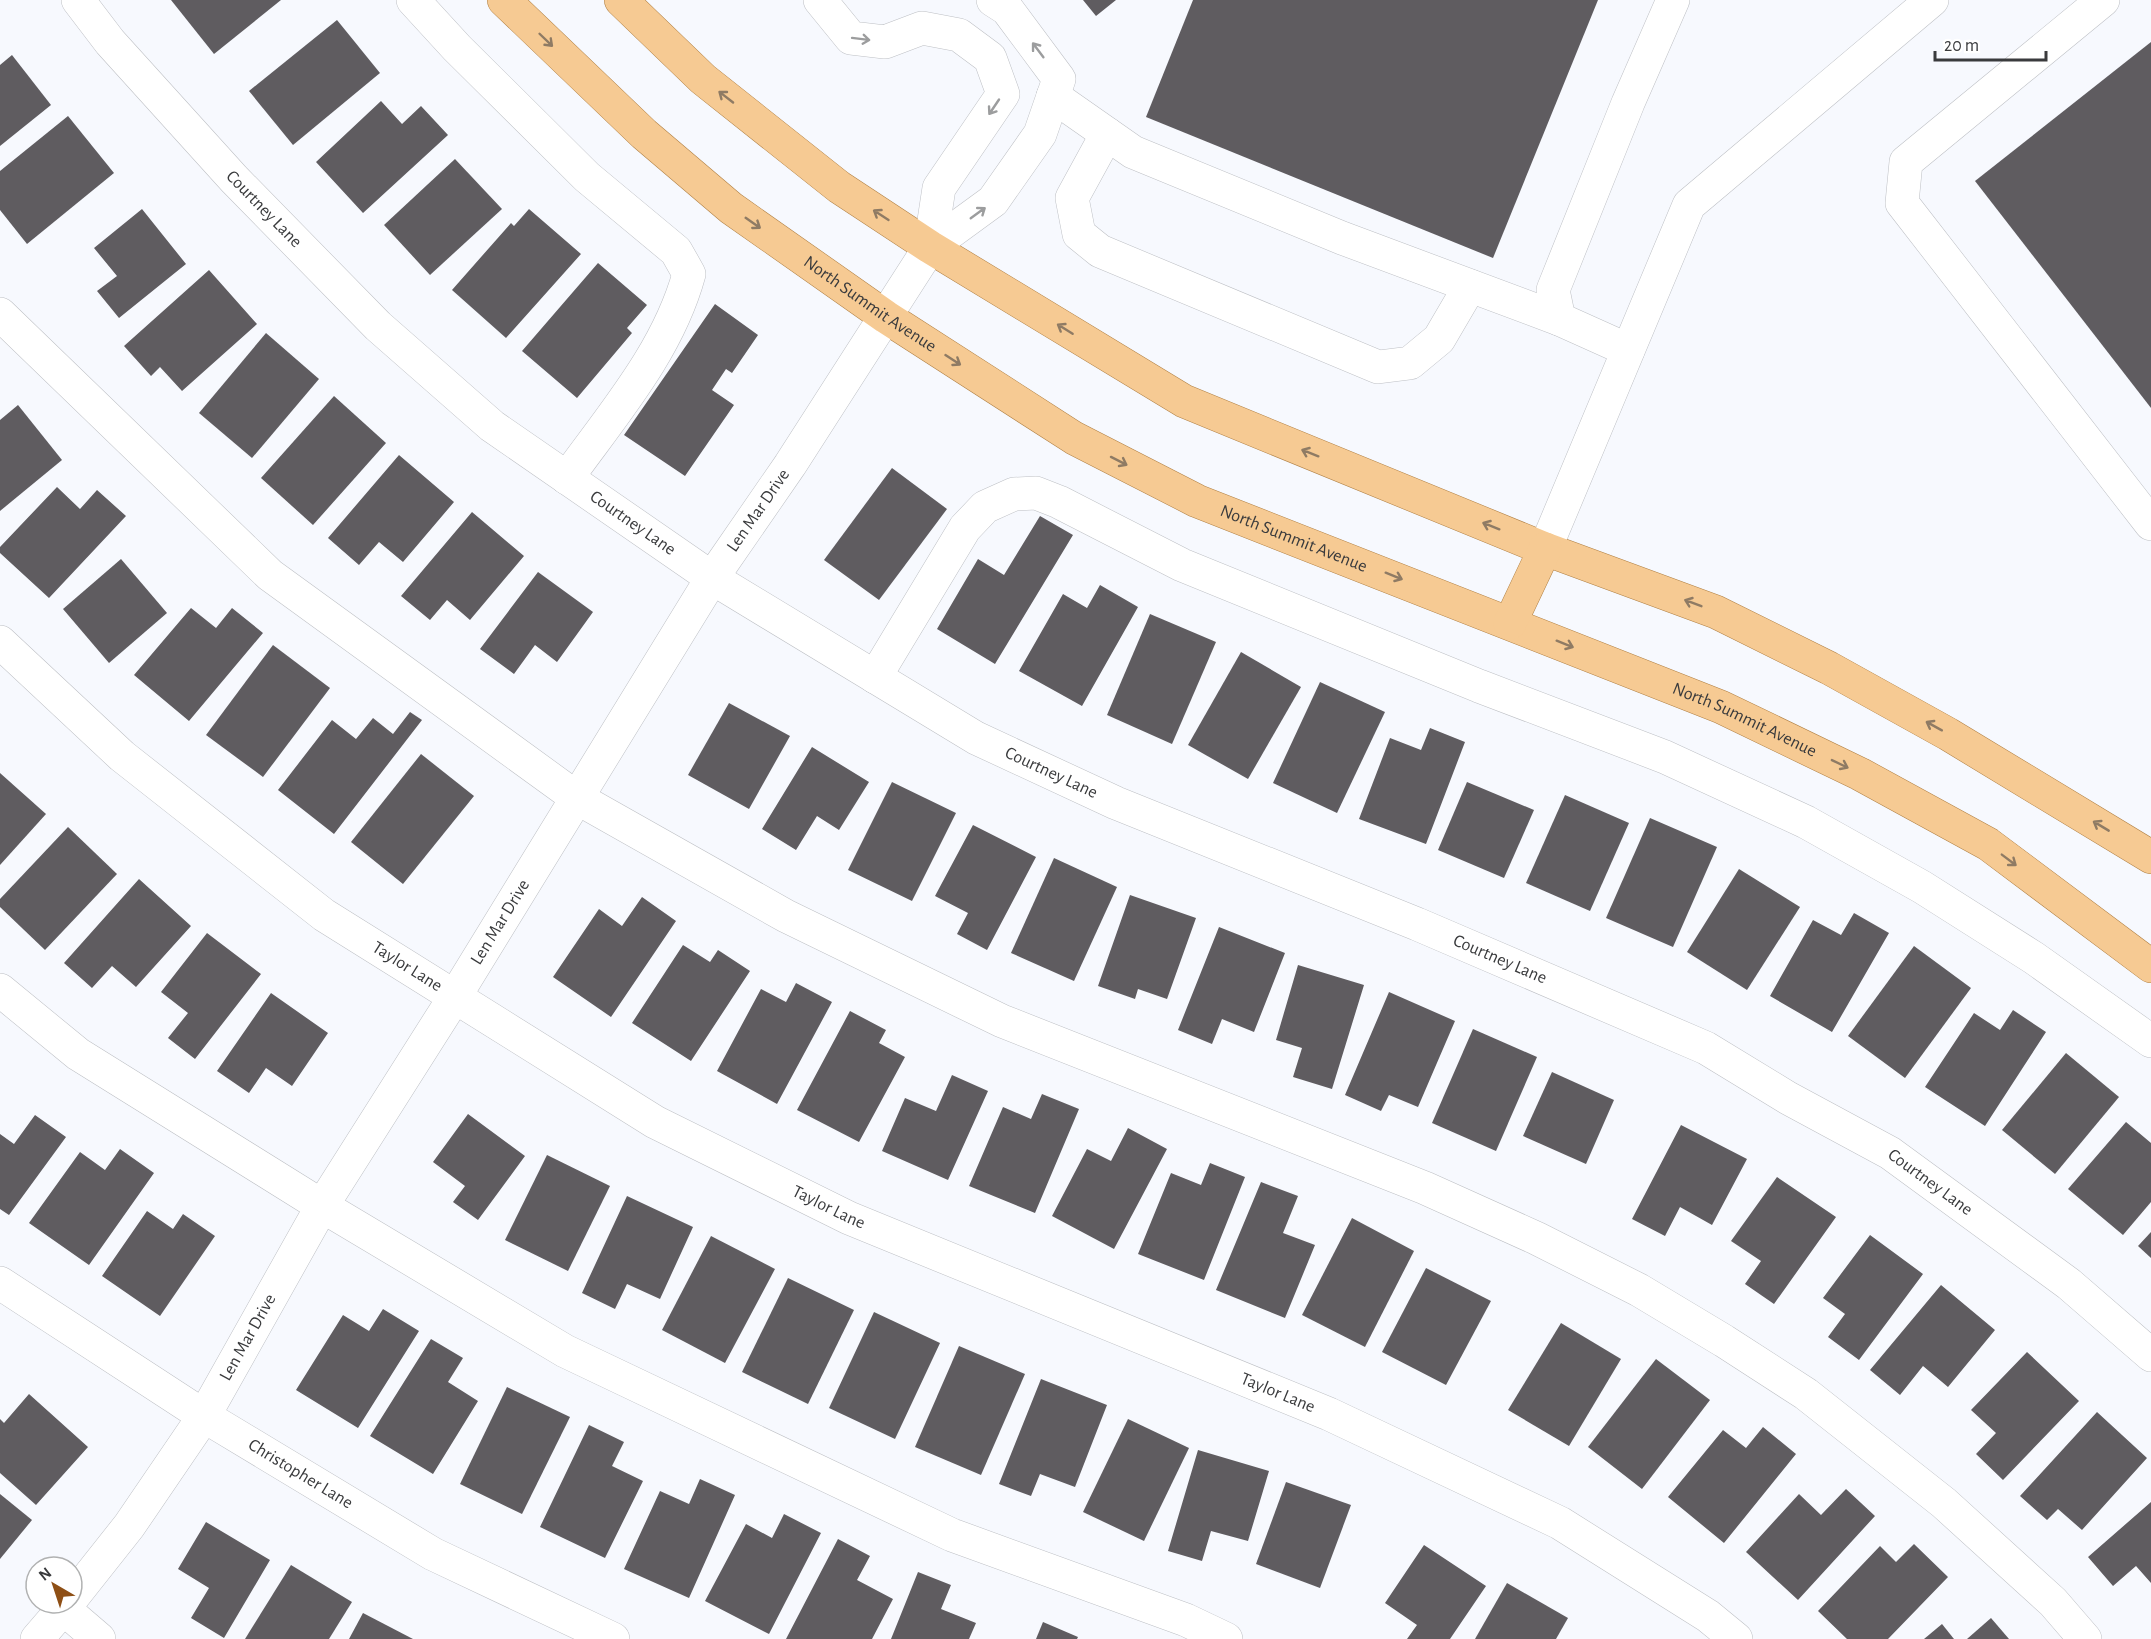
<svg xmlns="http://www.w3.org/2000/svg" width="2151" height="1639" font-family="'Alegreya Sans',sans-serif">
  <rect width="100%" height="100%" fill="#f7f9fe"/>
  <g fill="#5f5c60">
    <path d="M 171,0 L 281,0 L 214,54 Z"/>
    <path d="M 1083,0 L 1116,0 L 1096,16 Z"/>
    <path d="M 1193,0 L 1598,0 L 1493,258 L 1146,117 Z"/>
    <path d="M 337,20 L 380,73 L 293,145 L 249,91 Z"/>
    <path d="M 2151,42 L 2151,408 L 1975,181 Z"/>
    <path d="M 12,55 L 51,105 L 0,146 L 0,65 Z"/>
    <path d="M 381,101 L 402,124 L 421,106 L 448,135 L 363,213 L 316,162 Z"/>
    <path d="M 68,116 L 114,173 L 27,244 L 0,210 L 0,171 Z"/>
    <path d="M 455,159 L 502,209 L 430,275 L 384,225 Z"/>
    <path d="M 142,209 L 186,264 L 119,318 L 97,291 L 117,276 L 94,248 Z"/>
    <path d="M 529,209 L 581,254 L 506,338 L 452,290 L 511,223 L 514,226 Z"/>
    <path d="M 598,263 L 647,305 L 627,328 L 632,333 L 577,398 L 522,351 Z"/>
    <path d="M 209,270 L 257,324 L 182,391 L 160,367 L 151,376 L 124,346 Z"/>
    <path d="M 715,304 L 758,335 L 732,373 L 726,369 L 712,390 L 734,405 L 685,476 L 624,435 Z"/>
    <path d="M 266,333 L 319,379 L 252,458 L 199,413 Z"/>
    <path d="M 334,396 L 386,443 L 313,525 L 261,478 Z"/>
    <path d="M 18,405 L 62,460 L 0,511 L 0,420 Z"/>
    <path d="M 399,455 L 454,502 L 403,562 L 379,542 L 359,565 L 328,538 Z"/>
    <path d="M 892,468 L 947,509 L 879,600 L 824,560 Z"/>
    <path d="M 57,487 L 80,509 L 97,490 L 126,516 L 49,598 L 0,553 L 0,547 Z"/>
    <path d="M 472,512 L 524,556 L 470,620 L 447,600 L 430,620 L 401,596 Z"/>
    <path d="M 1040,516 L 1073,535 L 995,664 L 937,629 L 978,559 L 1004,575 Z"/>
    <path d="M 121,559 L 167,613 L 109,663 L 63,609 Z"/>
    <path d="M 538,572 L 593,612 L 557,662 L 535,645 L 514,674 L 480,649 Z"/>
    <path d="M 1100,585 L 1138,607 L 1082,706 L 1019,671 L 1063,594 L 1087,608 Z"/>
    <path d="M 191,608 L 216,628 L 232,608 L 263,633 L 189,721 L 134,675 Z"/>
    <path d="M 1150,614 L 1216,642 L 1172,744 L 1107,715 Z"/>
    <path d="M 273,645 L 330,688 L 263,777 L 206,735 Z"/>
    <path d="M 1241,652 L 1301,687 L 1248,779 L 1188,745 Z"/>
    <path d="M 1320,682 L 1385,712 L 1337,813 L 1273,783 Z"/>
    <path d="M 729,703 L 790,736 L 749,809 L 688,775 Z"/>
    <path d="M 410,712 L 422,720 L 334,834 L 278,790 L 332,720 L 356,739 L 373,718 L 393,734 Z"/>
    <path d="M 1430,728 L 1465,742 L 1426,844 L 1359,819 L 1390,738 L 1421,750 Z"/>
    <path d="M 812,747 L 869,782 L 839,830 L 817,816 L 796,850 L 762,829 Z"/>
    <path d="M 421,754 L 474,796 L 403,884 L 351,842 Z"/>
    <path d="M 0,773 L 46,814 L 0,865 Z"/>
    <path d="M 892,782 L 956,813 L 912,901 L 848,870 Z"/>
    <path d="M 1467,782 L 1534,810 L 1504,878 L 1438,850 Z"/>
    <path d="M 1565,795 L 1629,823 L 1590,911 L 1526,883 Z"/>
    <path d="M 1650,818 L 1717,847 L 1673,947 L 1606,918 Z"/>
    <path d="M 973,825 L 1036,857 L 987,950 L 957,934 L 968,913 L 935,896 Z"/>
    <path d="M 68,827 L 117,874 L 45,950 L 0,907 L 0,899 Z"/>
    <path d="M 1054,858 L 1117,887 L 1074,981 L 1011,953 Z"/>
    <path d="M 1739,869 L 1800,907 L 1747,990 L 1687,952 Z"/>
    <path d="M 139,879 L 191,926 L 136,987 L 112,966 L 92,988 L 64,963 Z"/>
    <path d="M 1130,895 L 1196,918 L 1167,999 L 1138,989 L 1135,999 L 1098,986 Z"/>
    <path d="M 642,897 L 676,921 L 611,1017 L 553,977 L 599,909 L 622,926 Z"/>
    <path d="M 1854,913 L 1889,933 L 1832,1032 L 1770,996 L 1813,920 L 1841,935 Z"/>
    <path d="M 1219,927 L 1285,953 L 1254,1032 L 1222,1019 L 1212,1044 L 1178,1030 Z"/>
    <path d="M 207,933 L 261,974 L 195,1059 L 168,1038 L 188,1013 L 161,992 Z"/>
    <path d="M 683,945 L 710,962 L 718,950 L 750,971 L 691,1061 L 632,1023 Z"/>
    <path d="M 1914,946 L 1971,988 L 1905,1078 L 1848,1036 Z"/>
    <path d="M 1298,965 L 1364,985 L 1332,1089 L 1293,1077 L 1302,1048 L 1276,1040 Z"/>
    <path d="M 796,983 L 832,1002 L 777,1104 L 717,1071 L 761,989 L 786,1002 Z"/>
    <path d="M 1389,992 L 1455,1021 L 1418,1107 L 1389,1095 L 1381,1111 L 1345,1095 Z"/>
    <path d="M 271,993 L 328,1033 L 292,1086 L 266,1068 L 249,1093 L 217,1071 Z"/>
    <path d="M 2013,1010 L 2046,1032 L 1985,1126 L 1925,1087 L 1974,1013 L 2000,1030 Z"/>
    <path d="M 850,1011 L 886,1030 L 879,1043 L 905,1057 L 859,1142 L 797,1110 Z"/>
    <path d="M 1473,1029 L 1537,1057 L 1496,1151 L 1432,1123 Z"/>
    <path d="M 2066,1053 L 2119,1097 L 2055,1174 L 2002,1130 Z"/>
    <path d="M 1552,1072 L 1614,1100 L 1586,1164 L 1523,1136 Z"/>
    <path d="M 952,1075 L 988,1091 L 948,1180 L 882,1151 L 905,1098 L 936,1111 Z"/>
    <path d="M 1042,1094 L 1079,1109 L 1035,1213 L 969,1186 L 1003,1107 L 1031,1119 Z"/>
    <path d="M 468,1114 L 525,1156 L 478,1220 L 453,1202 L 465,1186 L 433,1162 Z"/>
    <path d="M 35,1115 L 66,1137 L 9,1215 L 0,1209 L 0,1134 L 14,1144 Z"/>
    <path d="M 2126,1122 L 2151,1143 L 2151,1202 L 2123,1235 L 2068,1189 Z"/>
    <path d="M 1681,1125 L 1747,1159 L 1712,1225 L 1680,1207 L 1665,1236 L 1632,1219 Z"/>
    <path d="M 1128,1128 L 1167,1149 L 1114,1249 L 1052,1216 L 1087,1149 L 1111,1161 Z"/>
    <path d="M 120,1149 L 154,1173 L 89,1265 L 29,1223 L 80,1152 L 105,1170 Z"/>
    <path d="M 547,1155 L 610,1186 L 568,1271 L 505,1240 Z"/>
    <path d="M 1210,1163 L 1245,1177 L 1204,1280 L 1138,1254 L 1171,1173 L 1201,1185 Z"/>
    <path d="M 1777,1177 L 1836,1217 L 1774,1304 L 1745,1284 L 1761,1261 L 1731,1241 Z"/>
    <path d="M 1261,1182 L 1298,1196 L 1283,1233 L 1315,1245 L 1285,1318 L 1216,1290 Z"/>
    <path d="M 627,1196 L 693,1227 L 660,1299 L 627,1284 L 615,1309 L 582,1293 Z"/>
    <path d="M 147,1211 L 173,1229 L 183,1214 L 215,1236 L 160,1316 L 102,1276 Z"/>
    <path d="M 1352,1218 L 1414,1251 L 1365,1347 L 1302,1315 Z"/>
    <path d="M 2151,1232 L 2151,1258 L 2138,1246 Z"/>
    <path d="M 1870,1235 L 1923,1274 L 1859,1360 L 1828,1337 L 1845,1314 L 1823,1298 Z"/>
    <path d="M 711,1236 L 775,1269 L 725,1363 L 662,1330 Z"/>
    <path d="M 1426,1268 L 1491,1301 L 1446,1385 L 1382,1352 Z"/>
    <path d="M 788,1278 L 854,1310 L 808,1404 L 742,1372 Z"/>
    <path d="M 1941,1285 L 1995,1330 L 1948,1387 L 1923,1366 L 1900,1395 L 1870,1370 Z"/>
    <path d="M 383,1309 L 419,1331 L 358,1428 L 296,1390 L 343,1315 L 369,1331 Z"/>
    <path d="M 874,1312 L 940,1343 L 895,1439 L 829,1408 Z"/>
    <path d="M 1561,1323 L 1621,1359 L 1569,1446 L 1508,1410 Z"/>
    <path d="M 431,1339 L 463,1358 L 448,1382 L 478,1401 L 433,1474 L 370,1436 Z"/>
    <path d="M 959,1346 L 1025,1374 L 981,1475 L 915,1447 Z"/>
    <path d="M 2027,1352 L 2079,1401 L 2003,1480 L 1976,1454 L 1996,1433 L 1971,1410 Z"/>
    <path d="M 1656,1359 L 1710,1400 L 1642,1489 L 1588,1447 Z"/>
    <path d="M 1041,1379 L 1107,1405 L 1075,1487 L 1040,1474 L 1031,1496 L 999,1484 Z"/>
    <path d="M 507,1387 L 570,1417 L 522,1514 L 460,1484 Z"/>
    <path d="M 29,1394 L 88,1447 L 36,1505 L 0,1473 L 0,1419 L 4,1423 Z"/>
    <path d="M 2097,1412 L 2147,1458 L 2082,1530 L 2058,1509 L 2047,1520 L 2020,1496 Z"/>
    <path d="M 1128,1419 L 1189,1448 L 1144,1541 L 1083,1512 Z"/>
    <path d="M 589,1425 L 624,1442 L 612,1466 L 643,1481 L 605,1558 L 540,1527 Z"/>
    <path d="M 1763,1427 L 1796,1454 L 1724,1543 L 1668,1497 L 1723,1430 L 1746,1448 Z"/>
    <path d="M 1198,1450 L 1269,1471 L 1248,1541 L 1211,1531 L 1202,1561 L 1168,1551 Z"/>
    <path d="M 700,1479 L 735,1495 L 689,1598 L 624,1569 L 660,1491 L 689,1504 Z"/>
    <path d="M 1286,1482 L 1351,1505 L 1320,1588 L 1256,1564 Z"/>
    <path d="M 1846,1489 L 1875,1516 L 1798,1600 L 1746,1552 L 1799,1494 L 1821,1515 Z"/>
    <path d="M 0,1494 L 32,1520 L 0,1559 Z"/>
    <path d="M 2151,1502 L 2151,1583 L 2136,1566 L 2113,1586 L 2088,1557 Z"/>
    <path d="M 784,1514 L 821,1533 L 769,1634 L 705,1601 L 746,1524 L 772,1538 Z"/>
    <path d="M 206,1522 L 270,1560 L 224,1638 L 191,1618 L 209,1588 L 178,1569 Z"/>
    <path d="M 838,1539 L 870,1556 L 857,1580 L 893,1599 L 872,1639 L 786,1639 Z"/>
    <path d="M 1914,1544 L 1948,1577 L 1888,1639 L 1847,1639 L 1818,1611 L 1880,1546 L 1896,1562 Z"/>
    <path d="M 1424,1545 L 1486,1586 L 1450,1639 L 1407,1639 L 1417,1625 L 1385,1603 Z"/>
    <path d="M 291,1565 L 352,1602 L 329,1639 L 245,1639 Z"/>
    <path d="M 918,1572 L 951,1585 L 941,1609 L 976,1623 L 969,1639 L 891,1639 Z"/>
    <path d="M 1507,1583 L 1568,1618 L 1556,1639 L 1475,1639 Z"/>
    <path d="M 363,1613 L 413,1639 L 349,1639 Z"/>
    <path d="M 1991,1618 L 2009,1639 L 1967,1639 Z"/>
    <path d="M 1043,1622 L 1078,1637 L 1077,1639 L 1036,1639 Z"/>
    <path d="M 1942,1624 L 1954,1639 L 1924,1639 Z"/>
  </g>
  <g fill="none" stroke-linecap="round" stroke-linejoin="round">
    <g stroke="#bec0c5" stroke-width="34">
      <g id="minor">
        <path id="s1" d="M 78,0 L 110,42 L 234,179 L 378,326 L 492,426 L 712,578 L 976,738 L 1116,803 L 1417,924 L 1706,1048 L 1788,1098 L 1890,1153 L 2069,1284 L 2151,1355"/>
        <path d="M 413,0 L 457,48 L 587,177 L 676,251 L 689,274 C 668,351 613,414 567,478"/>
        <path d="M 820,0 L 851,38 L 885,42 L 922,28 L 959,35 L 990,58 L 1003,94 L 939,188 L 930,247"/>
        <path d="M 2103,0 L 1906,162 L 1902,203 L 2151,524"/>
        <path d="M 1053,96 L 1133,152 L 1342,238 L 1559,319"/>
        <path d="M 1107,134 L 1072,198 L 1079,234 L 1100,251 L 1378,367 L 1410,363 L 1439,339 L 1470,286"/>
        <path d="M 0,314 L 270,575 L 577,798 L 786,916 L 1002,1021 L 1425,1188 L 1536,1238 L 1639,1290 L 1724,1341 L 1806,1394 L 1944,1503 L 2053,1602 L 2085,1639"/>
        <path d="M 1628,350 L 1559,319 L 1553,290 L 1628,103 L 1673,0"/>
        <path d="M 1545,549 L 1689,205 L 1932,0"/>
        <path id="s2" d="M 0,642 L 122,756 L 324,915 L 655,1122 L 849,1218 L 1329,1414 L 1560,1523 L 1708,1616 L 1736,1639"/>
        <path d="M 875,677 L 965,528 L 985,507 L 1014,494 L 1036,493 L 1059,502 L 1182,565 L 1479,686 L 1665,757 L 1806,822 L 1922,887 L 2034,958 L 2151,1041"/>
        <path d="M 0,990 L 78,1054 L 322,1206 L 565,1351 L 952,1535 L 1186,1620 L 1226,1639"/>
        <path id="s3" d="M 0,1283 L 204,1416 L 433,1554 L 613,1639"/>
        <path id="s4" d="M 72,1598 L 129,1526 L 204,1416 L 322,1206 L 454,998 L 712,578 L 790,465 L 930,247 L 993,201 L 1040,134 L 1059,79 L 1007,9 L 993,0"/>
        <path d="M 64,1609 L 99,1639"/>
        <path d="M 37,1639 L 68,1603"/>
      </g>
    </g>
    <g stroke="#b08146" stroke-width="34">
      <g id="major">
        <path id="s5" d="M 504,0 L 644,134 L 731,208 L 886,317 L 1074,438 L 1197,501 L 1721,707 L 1860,774 L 1988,844 L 2151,966"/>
        <path d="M 621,0 L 703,79 L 839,187 L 930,247 L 1184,401 L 1545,549 L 1716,612 L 1829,668 L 1948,734 L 2151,857"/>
        <path d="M 1510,623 L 1545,549"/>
      </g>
    </g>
    <use href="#minor" stroke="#fff" stroke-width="33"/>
    <use href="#major" stroke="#f6ca93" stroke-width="33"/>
  </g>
  <defs><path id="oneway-shaft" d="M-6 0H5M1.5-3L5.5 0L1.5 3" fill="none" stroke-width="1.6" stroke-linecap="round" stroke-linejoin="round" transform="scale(1.5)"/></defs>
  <g stroke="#9c9d9e">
    <use href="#oneway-shaft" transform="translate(861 39) rotate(7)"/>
    <use href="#oneway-shaft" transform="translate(1038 50) rotate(-127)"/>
    <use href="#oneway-shaft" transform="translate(994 107) rotate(124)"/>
    <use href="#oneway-shaft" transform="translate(978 213) rotate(-36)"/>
  </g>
  <g stroke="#8f7b64">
    <use href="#oneway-shaft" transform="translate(546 40) rotate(44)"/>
    <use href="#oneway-shaft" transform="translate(726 97) rotate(-142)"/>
    <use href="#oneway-shaft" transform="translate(881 215) rotate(-147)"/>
    <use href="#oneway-shaft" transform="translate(753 223) rotate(35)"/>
    <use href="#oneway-shaft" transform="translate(1065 329) rotate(-148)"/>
    <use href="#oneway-shaft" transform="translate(953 360) rotate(33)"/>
    <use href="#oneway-shaft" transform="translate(1310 453) rotate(-158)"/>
    <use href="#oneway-shaft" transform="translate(1119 461) rotate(27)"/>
    <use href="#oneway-shaft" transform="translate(1491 526) rotate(-158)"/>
    <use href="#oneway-shaft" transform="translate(1394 576) rotate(22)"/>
    <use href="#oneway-shaft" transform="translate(1693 603) rotate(-159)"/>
    <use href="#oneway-shaft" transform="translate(1565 644) rotate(22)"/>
    <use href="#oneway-shaft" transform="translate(1934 726) rotate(-151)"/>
    <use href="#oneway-shaft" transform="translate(1840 764) rotate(26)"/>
    <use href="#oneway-shaft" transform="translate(2101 826) rotate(-149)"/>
    <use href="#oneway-shaft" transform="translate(2009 860) rotate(37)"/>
  </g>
  <g text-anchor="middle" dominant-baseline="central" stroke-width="6" stroke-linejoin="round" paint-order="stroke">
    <g font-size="18" fill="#3a3b3d" stroke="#fff">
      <text stroke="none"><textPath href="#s1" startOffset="280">Courtney Lane</textPath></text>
      <text stroke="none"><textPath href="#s5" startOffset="477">North Summit Avenue</textPath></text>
      <text stroke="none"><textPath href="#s4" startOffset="1287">Len Mar Drive</textPath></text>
      <text stroke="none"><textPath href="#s1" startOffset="766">Courtney Lane</textPath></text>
      <text stroke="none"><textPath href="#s5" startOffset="963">North Summit Avenue</textPath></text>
      <text stroke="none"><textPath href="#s5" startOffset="1449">North Summit Avenue</textPath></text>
      <text stroke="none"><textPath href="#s1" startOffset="1254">Courtney Lane</textPath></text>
      <text stroke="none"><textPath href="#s4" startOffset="801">Len Mar Drive</textPath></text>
      <text stroke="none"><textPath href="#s1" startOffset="1740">Courtney Lane</textPath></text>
      <text stroke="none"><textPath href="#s2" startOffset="522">Taylor Lane</textPath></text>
      <text stroke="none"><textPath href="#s1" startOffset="2226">Courtney Lane</textPath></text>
      <text stroke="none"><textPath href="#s2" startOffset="1008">Taylor Lane</textPath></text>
      <text stroke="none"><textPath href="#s4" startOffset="315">Len Mar Drive</textPath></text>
      <text stroke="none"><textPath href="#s2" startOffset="1494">Taylor Lane</textPath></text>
      <text stroke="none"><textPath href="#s3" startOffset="356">Christopher Lane</textPath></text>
    </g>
  </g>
  <g transform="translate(54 1585) rotate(321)"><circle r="28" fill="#ffffff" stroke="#b0b1b1" stroke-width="1.5"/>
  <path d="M0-4.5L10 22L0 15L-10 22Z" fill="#8e4f15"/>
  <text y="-9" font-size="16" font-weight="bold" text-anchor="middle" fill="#3a3b3d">N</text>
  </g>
  <path d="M1935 51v9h111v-9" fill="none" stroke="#3a3b3d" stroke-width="3"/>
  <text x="1944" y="51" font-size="18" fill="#3a3b3d" stroke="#ffffff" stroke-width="4.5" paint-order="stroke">20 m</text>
</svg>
